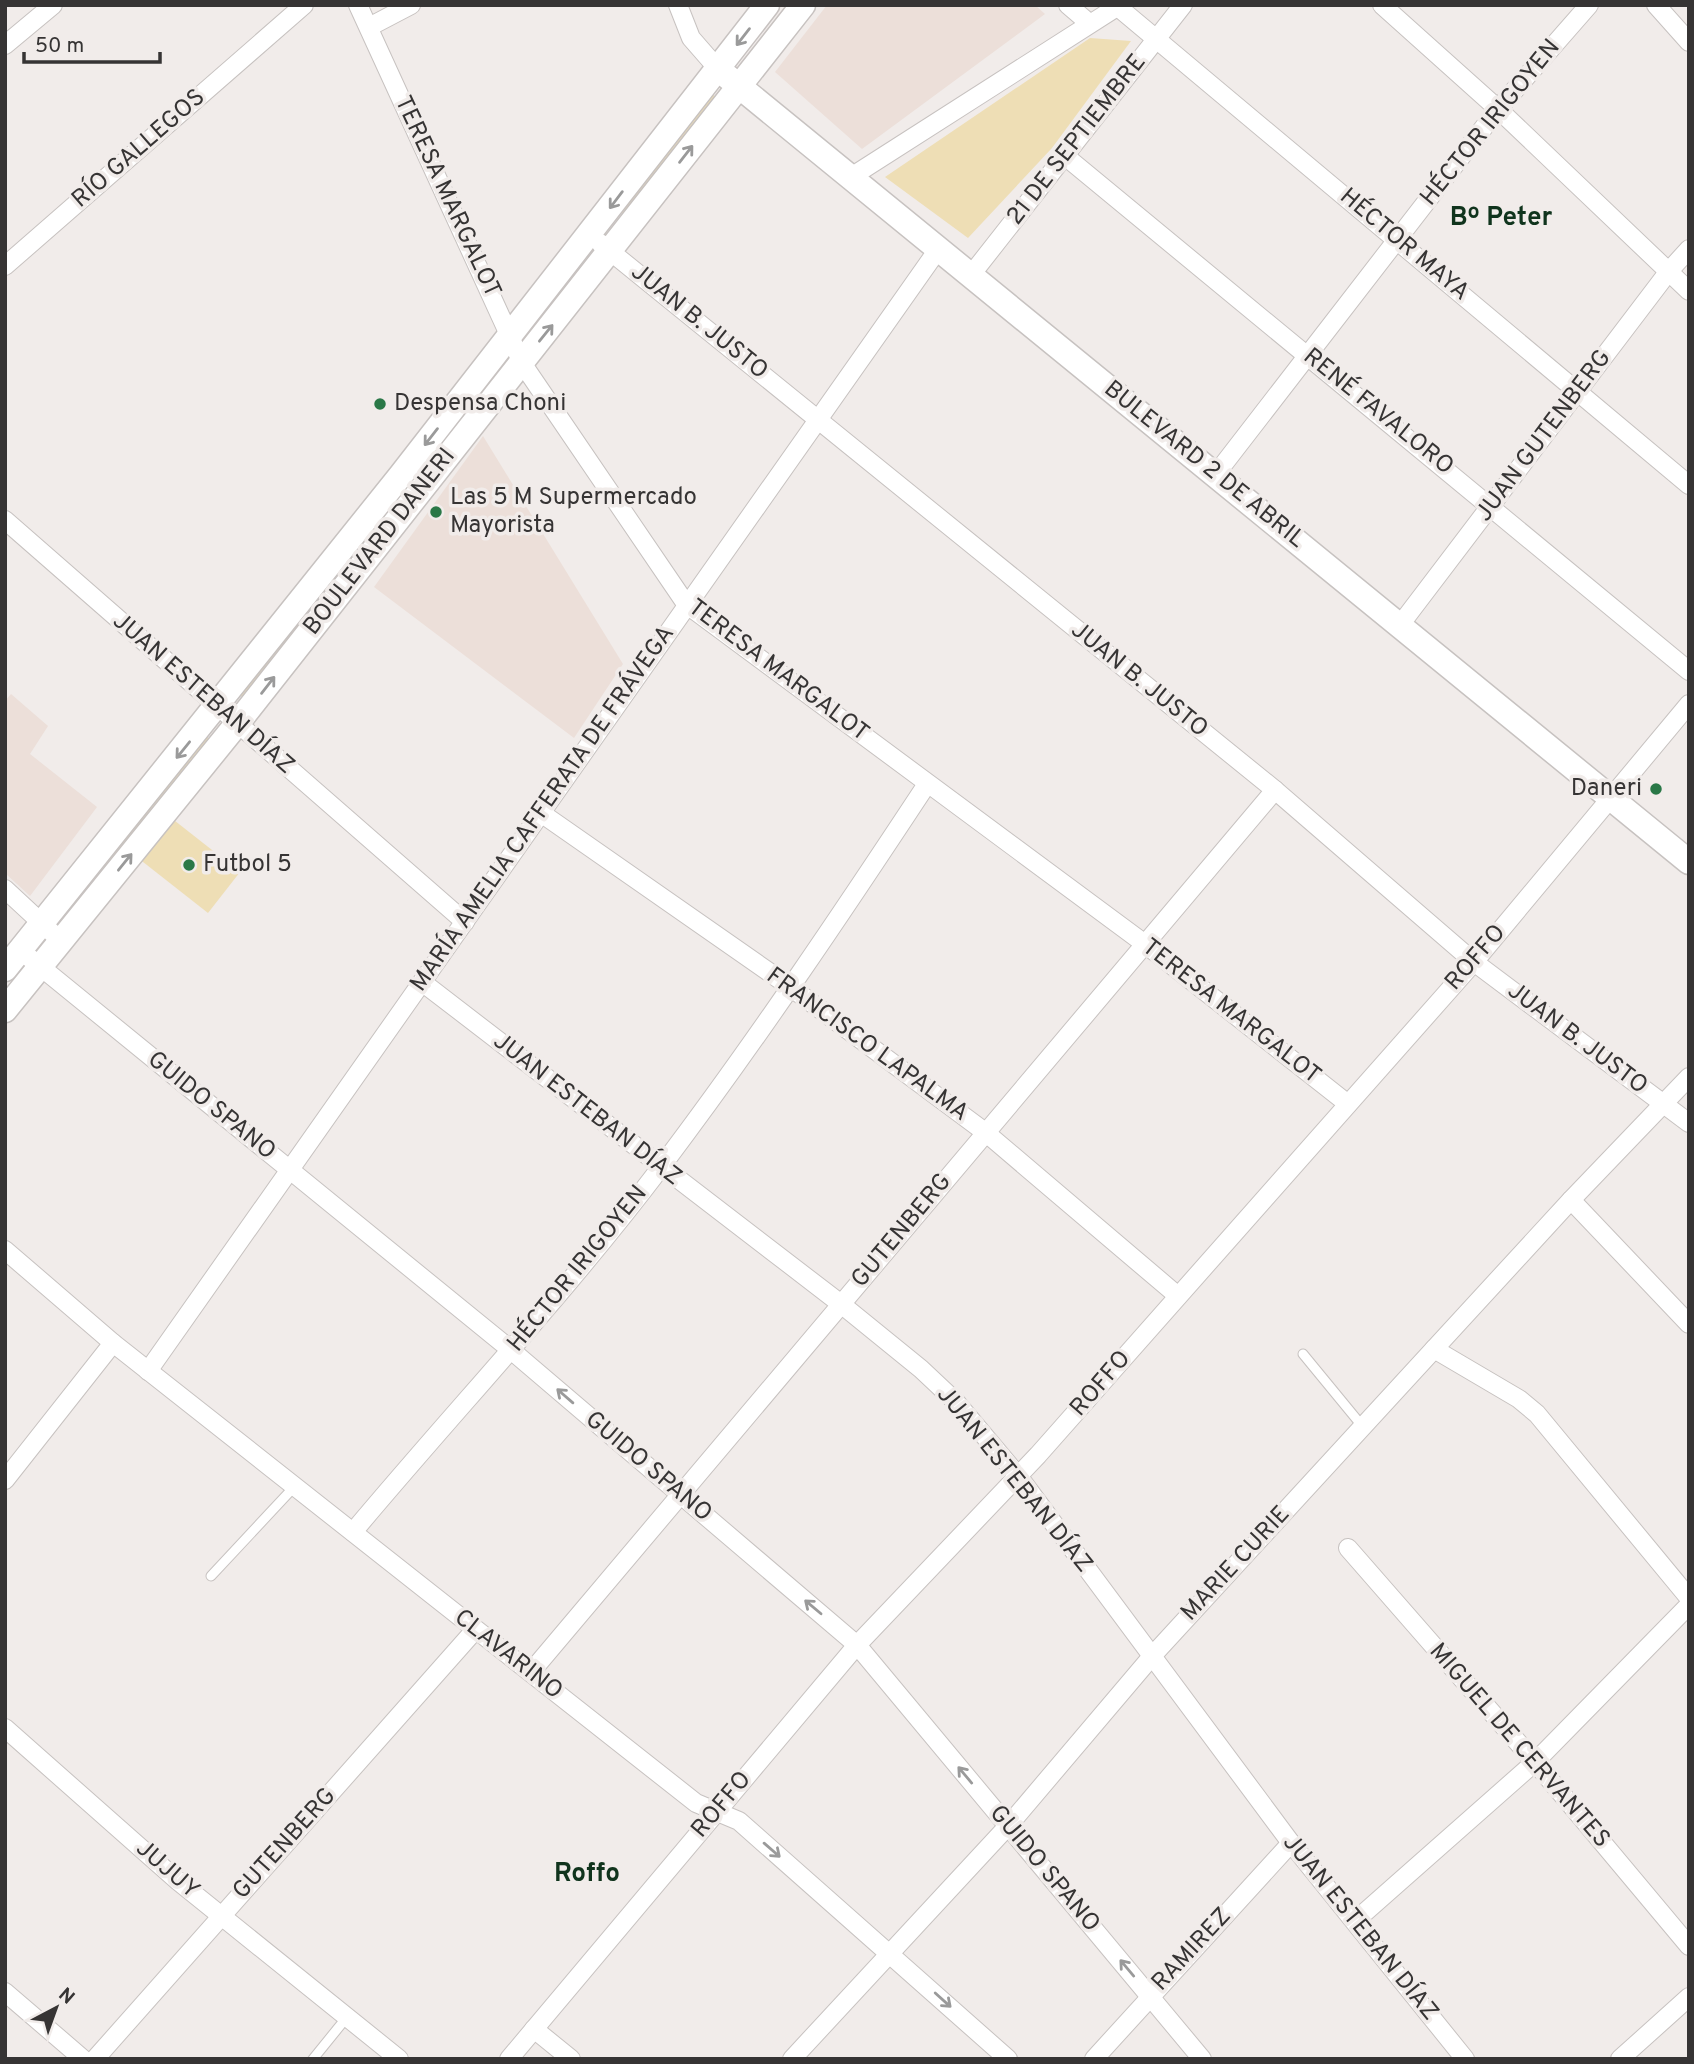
<svg xmlns="http://www.w3.org/2000/svg" width="1694" height="2064" font-family="Overpass,sans-serif">
  <rect width="100%" height="100%" fill="#f1ecea"/>
  <g fill="#ecdfd9">
    <path d="M 827,5 L 1035,5 L 1045,14 L 862,149 L 775,72 Z"/>
    <path d="M 483,436 L 623,664 L 574,738 L 374,587 Z"/>
    <path d="M 11,694 L 48,726 L 30,754 L 97,807 L 30,896 L 5,873 L 5,701 Z"/>
  </g>
  <g fill="#eedeb5">
    <path d="M 1090,38 L 1131,41 L 1052,148 L 968,238 L 885,177 Z"/>
    <path d="M 712,93 L 715,97 L 624,215 L 620,212 Z"/>
    <path d="M 383,512 L 388,515 L 244,698 L 240,695 Z"/>
    <path d="M 207,737 L 211,740 L 106,869 L 102,866 Z"/>
    <path d="M 170,817 L 240,872 L 208,913 L 138,858 Z"/>
  </g>
  <g fill="none" stroke-linecap="round" stroke-linejoin="round">
    <g stroke="#c7c2c0" stroke-width="11">
      <g id="lane">
        <path d="M 1303,1354 L 1363,1427"/>
        <path d="M 211,1576 L 295,1486"/>
        <path d="M 313,2059 L 347,2017"/>
      </g>
    </g>
    <g stroke="#c7c2c0" stroke-width="20">
      <g id="street">
        <path d="M 358,5 L 522,363 L 686,604 L 1145,944 L 1348,1104"/>
        <path d="M 678,5 L 691,38 L 718,69"/>
        <path d="M 1068,5 L 1089,23"/>
        <path d="M 1382,5 L 1498,109 L 1689,291"/>
        <path d="M 1656,5 L 1689,42"/>
        <path d="M 1118,7 L 1689,485"/>
        <path d="M 369,27 L 411,5"/>
        <path d="M 5,45 L 53,5"/>
        <path d="M 1065,156 L 1689,671"/>
        <path d="M 851,177 L 1120,5"/>
        <path d="M 600,243 L 1275,790 L 1474,962 L 1689,1123"/>
        <path d="M 5,266 L 304,5"/>
        <path d="M 971,275 L 1183,5"/>
        <path d="M 1216,474 L 1498,109 L 1589,5"/>
        <path d="M 5,520 L 465,922"/>
        <path d="M 1400,625 L 1669,271 L 1689,249"/>
        <path d="M 541,813 L 789,986 L 985,1132 L 1178,1296"/>
        <path d="M 5,889 L 61,941"/>
        <path d="M 20,950 L 511,1350 L 857,1645 L 1202,2059"/>
        <path d="M 422,982 L 841,1304 L 921,1369 L 955,1401 L 1019,1477 L 1291,1843 L 1465,2059"/>
        <path d="M 1571,1200 L 1689,1324"/>
        <path d="M 5,1250 L 113,1343 L 696,1803 L 739,1821 L 1008,2059"/>
        <path d="M 1434,1349 L 1519,1399 L 1537,1414 L 1689,1598"/>
        <path d="M 148,1371 L 939,248"/>
        <path d="M 5,1480 L 113,1343"/>
        <path d="M 353,1532 C 455,1410 565,1294 661,1167 C 754,1044 842,913 927,784"/>
        <path d="M 1348,1548 L 1535,1762 L 1689,1946"/>
        <path d="M 531,1672 L 1275,790"/>
        <path d="M 5,1728 L 178,1881 L 399,2059"/>
        <path d="M 1355,1921 L 1535,1762 L 1689,1605"/>
        <path d="M 5,1992 L 83,2059"/>
        <path d="M 534,2029 L 571,2059"/>
        <path d="M 95,2059 L 475,1630"/>
        <path d="M 509,2059 L 857,1645 L 1038,1455 L 1474,962 L 1689,704"/>
        <path d="M 792,2059 L 1008,1826 L 1153,1655 L 1571,1200 L 1689,1077"/>
        <path d="M 1094,2059 L 1291,1843"/>
        <path d="M 1620,2059 L 1689,1997"/>
      </g>
    </g>
    <g stroke="#c7c2c0" stroke-width="27">
      <g id="secondary">
        <path d="M 718,69 L 1689,862"/>
        <path d="M 5,969 L 401,475 L 767,5"/>
        <path d="M 5,1010 L 236,725 L 803,5"/>
      </g>
    </g>
    <use href="#lane" stroke="#fff" stroke-width="9"/>
    <use href="#street" stroke="#fff" stroke-width="18"/>
    <use href="#secondary" stroke="#fff" stroke-width="24"/>
  </g>
  <defs><path id="oneway-shaft" d="M-6 0H5M1.5-3L5.5 0L1.5 3" fill="none" stroke-width="1.6" stroke-linecap="round" stroke-linejoin="round" transform="scale(1.75)"/></defs>
  <g stroke="#9a9a9a">
    <use href="#oneway-shaft" transform="translate(743 37) rotate(128)"/>
    <use href="#oneway-shaft" transform="translate(686 154) rotate(-52)"/>
    <use href="#oneway-shaft" transform="translate(616 200) rotate(127)"/>
    <use href="#oneway-shaft" transform="translate(546 333) rotate(-51)"/>
    <use href="#oneway-shaft" transform="translate(431 437) rotate(128)"/>
    <use href="#oneway-shaft" transform="translate(268 685) rotate(-52)"/>
    <use href="#oneway-shaft" transform="translate(183 750) rotate(129)"/>
    <use href="#oneway-shaft" transform="translate(125 862) rotate(-51)"/>
    <use href="#oneway-shaft" transform="translate(565 1396) rotate(-139)"/>
    <use href="#oneway-shaft" transform="translate(813 1607) rotate(-140)"/>
    <use href="#oneway-shaft" transform="translate(965 1775) rotate(-130)"/>
    <use href="#oneway-shaft" transform="translate(772 1850) rotate(41)"/>
    <use href="#oneway-shaft" transform="translate(1127 1968) rotate(-130)"/>
    <use href="#oneway-shaft" transform="translate(943 2000) rotate(42)"/>
  </g>
  <g fill="#2a7847" stroke="#f1ecea" stroke-width="2.5">
    <circle cx="380" cy="404" r="7"/>
    <circle cx="436" cy="512" r="7"/>
    <circle cx="1656" cy="789" r="7"/>
    <circle cx="189" cy="865" r="7"/>
  </g>
  <g text-anchor="middle" dominant-baseline="central" stroke-width="7" stroke-linejoin="round" paint-order="stroke">
    <g font-size="24" fill="#363434" stroke="#f1ecea">
      <text transform="translate(1491 123) rotate(-51)">HÉCTOR IRIGOYEN</text>
      <text transform="translate(1077 140) rotate(-52)">21 DE SEPTIEMBRE</text>
      <text transform="translate(139 149) rotate(-41)">RÍO GALLEGOS</text>
      <text transform="translate(447 197) rotate(65)">TERESA MARGALOT</text>
      <text transform="translate(1404 245) rotate(40)">HÉCTOR MAYA</text>
      <text transform="translate(699 322) rotate(39)">JUAN B. JUSTO</text>
      <text transform="translate(1378 412) rotate(39)">RENÉ FAVALORO</text>
      <text transform="translate(1544 436) rotate(-53)">JUAN GUTENBERG</text>
      <text transform="translate(1204 465) rotate(39)">BULEVARD 2 DE ABRIL</text>
      <text transform="translate(380 542) rotate(-52)">BOULEVARD DANERI</text>
      <text transform="translate(778 671) rotate(37)">TERESA MARGALOT</text>
      <text transform="translate(1139 680) rotate(39)">JUAN B. JUSTO</text>
      <text transform="translate(203 694) rotate(41)">JUAN ESTEBAN DÍAZ</text>
      <text transform="translate(543 809) rotate(-55)">MARÍA AMELIA CAFFERATA DE FRÁVEGA</text>
      <text transform="translate(1476 958) rotate(-49)">ROFFO</text>
      <text transform="translate(1231 1012) rotate(38)">TERESA MARGALOT</text>
      <text transform="translate(1577 1039) rotate(37)">JUAN B. JUSTO</text>
      <text transform="translate(867 1045) rotate(36)">FRANCISCO LAPALMA</text>
      <text transform="translate(211 1106) rotate(39)">GUIDO SPANO</text>
      <text transform="translate(587 1110) rotate(38)">JUAN ESTEBAN DÍAZ</text>
      <text transform="translate(902 1231) rotate(-50)">GUTENBERG</text>
      <text transform="translate(578 1269) rotate(-51)">HÉCTOR IRIGOYEN</text>
      <text transform="translate(1101 1384) rotate(-49)">ROFFO</text>
      <text transform="translate(648 1467) rotate(40)">GUIDO SPANO</text>
      <text transform="translate(1014 1480) rotate(51)">JUAN ESTEBAN DÍAZ</text>
      <text transform="translate(1236 1564) rotate(-47)">MARIE CURIE</text>
      <text transform="translate(508 1655) rotate(38)">CLAVARINO</text>
      <text transform="translate(1519 1746) rotate(49)">MIGUEL DE CERVANTES</text>
      <text transform="translate(722 1805) rotate(-50)">ROFFO</text>
      <text transform="translate(285 1844) rotate(-48)">GUTENBERG</text>
      <text transform="translate(1044 1869) rotate(50)">GUIDO SPANO</text>
      <text transform="translate(167 1870) rotate(41)">JUJUY</text>
      <text transform="translate(1360 1928) rotate(51)">JUAN ESTEBAN DÍAZ</text>
      <text transform="translate(1192 1950) rotate(-47)">RAMIREZ</text>
    </g>
    <g font-size="24" fill="#363434" stroke="#f1ecea" text-anchor="start">
      <text x="394" y="404">Despensa Choni</text>
      <text x="450" y="498">Las 5 M Supermercado<tspan x="450" dy="28">Mayorista</tspan></text>
      <text x="1642" y="789" text-anchor="end">Daneri</text>
      <text x="203" y="865">Futbol 5</text>
    </g>
    <g font-size="26" font-weight="bold" fill="#10341d" stroke="#f1ecea">
      <text x="1501" y="218">Bº Peter</text>
      <text x="587" y="1874">Roffo</text>
    </g>
  </g>
  <rect width="1694" height="2064" fill="none" stroke="#363434" stroke-width="14"/>
  <g transform="translate(56 2008) rotate(41)" stroke="#f1ecea" stroke-width="5" paint-order="stroke">
  <path d="M0-5L12 26L0 18L-12 26Z" fill="#363434"/>
  <text y="-10" font-size="19" font-weight="bold" text-anchor="middle" fill="#363434">N</text>
  </g>
  <path d="M24 52v10h136v-10" fill="none" stroke="#363434" stroke-width="3.5"/>
  <text x="35" y="52" font-size="21" fill="#363434" stroke="#f1ecea" stroke-width="5" paint-order="stroke">50 m</text>
</svg>
